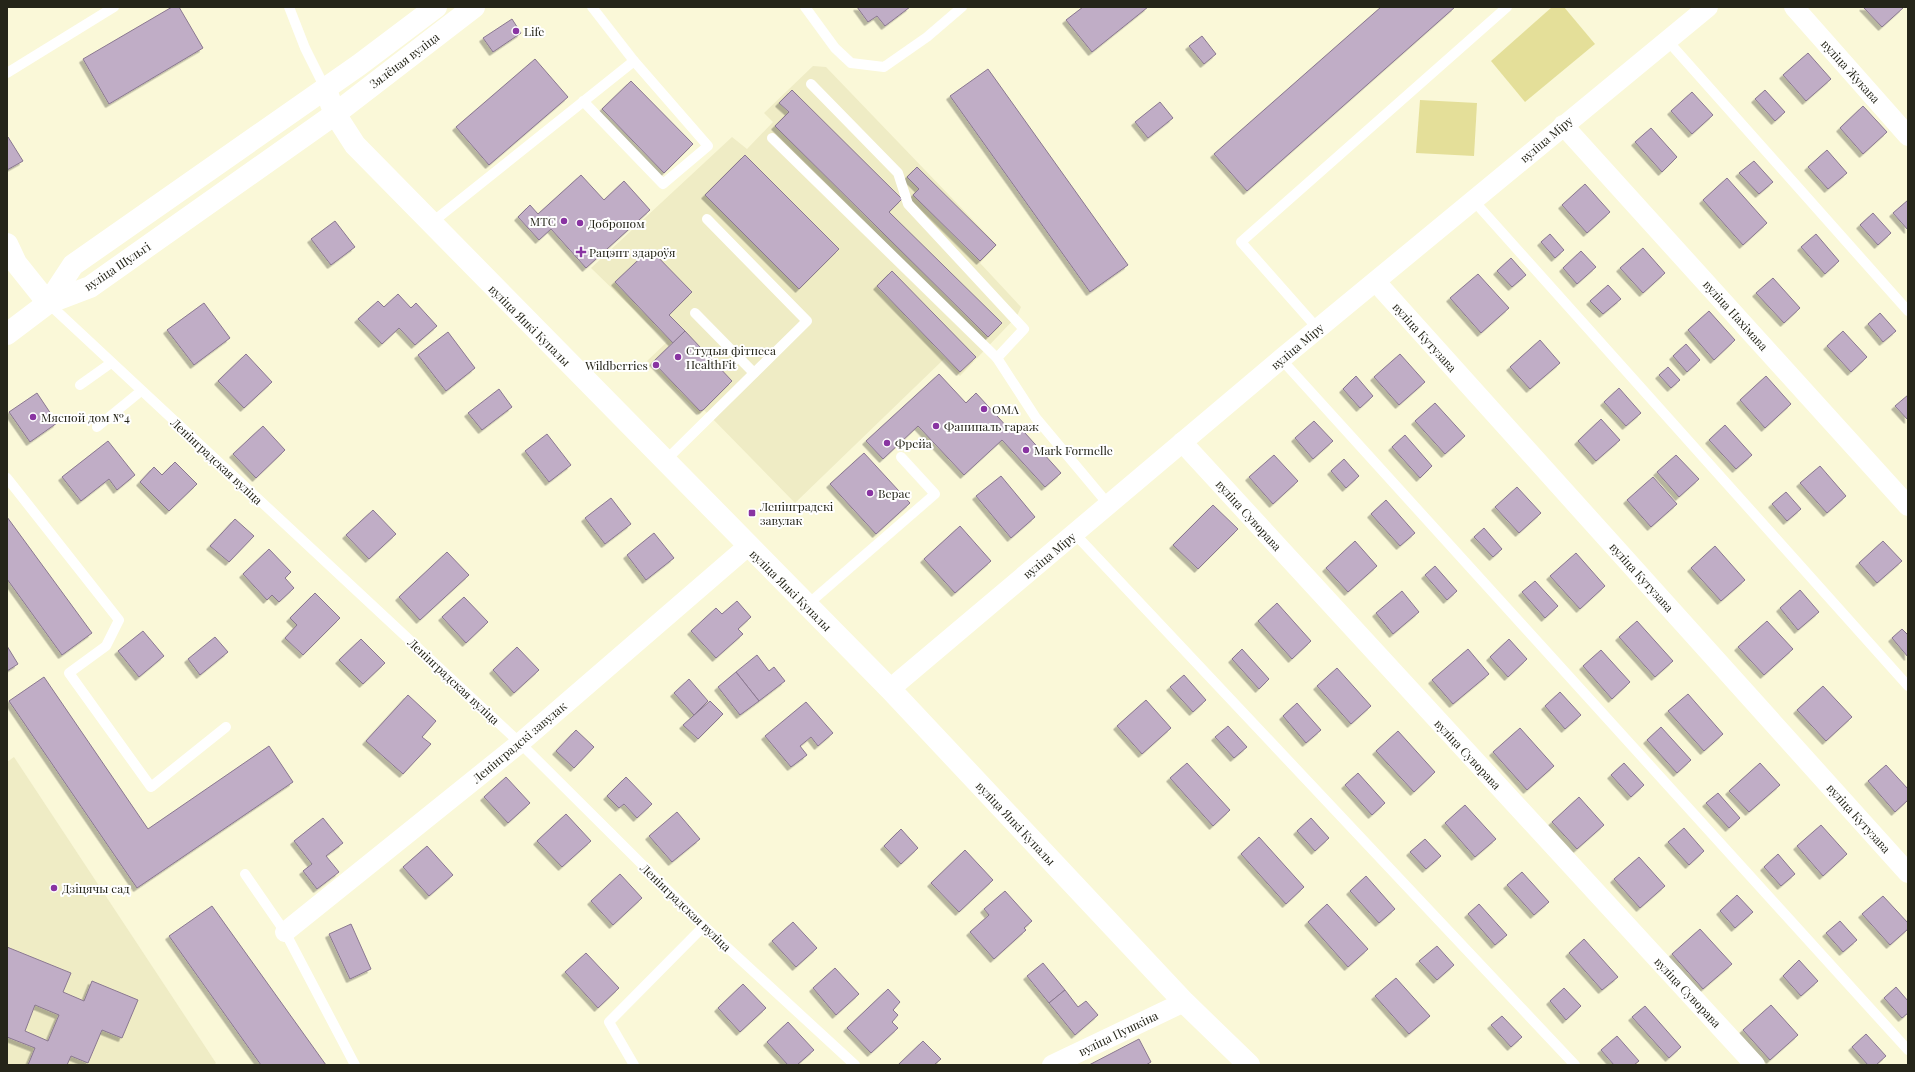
<svg xmlns="http://www.w3.org/2000/svg" width="1915" height="1072" font-family="'Playfair Display',serif">
  <defs>
    <filter id="shadow"><feDropShadow dx="-3.5" dy="3.5" stdDeviation="0" flood-color="#0004"/></filter>
  </defs>
  <rect width="100%" height="100%" fill="#faf8d8"/>
  <g fill="#efecc5">
    <path d="M 813,66 L 826,67 L 997,245 L 980,263 L 1021,307 L 1017,316 L 960,376 L 944,359 L 795,503 L 704,410 L 699,414 L 647,361 L 667,342 L 591,268 L 732,137 L 747,149 L 773,122 L 764,113 Z"/>
    <path d="M 14,757 L 216,1063 L 214,1065 L 7,1065 L 7,762 Z"/>
  </g>
  <g fill="#e4df99">
    <path d="M 1552,7 L 1564,7 L 1595,44 L 1525,102 L 1491,61 Z"/>
    <path d="M 1420,100 L 1477,103 L 1474,156 L 1416,153 Z"/>
  </g>
  <g fill="#c0adc6" stroke="#8a7890" fill-rule="evenodd" filter="url(#shadow)">
    <path d="M 172,7 L 179,7 L 203,48 L 109,104 L 83,59 Z"/>
    <path d="M 857,7 L 910,7 L 885,26 L 877,16 L 868,22 Z"/>
    <path d="M 1083,7 L 1148,7 L 1092,52 L 1066,20 Z"/>
    <path d="M 1381,7 L 1455,7 L 1247,191 L 1214,154 Z"/>
    <path d="M 1863,7 L 1902,7 L 1903,8 L 1882,27 Z"/>
    <path d="M 512,19 L 521,33 L 493,52 L 483,38 Z"/>
    <path d="M 1202,36 L 1216,54 L 1204,64 L 1189,46 Z"/>
    <path d="M 1808,53 L 1831,79 L 1806,101 L 1783,75 Z"/>
    <path d="M 535,59 L 568,97 L 489,165 L 456,127 Z"/>
    <path d="M 988,69 L 1128,265 L 1090,292 L 950,96 Z"/>
    <path d="M 631,81 L 693,144 L 664,173 L 602,109 Z"/>
    <path d="M 792,90 L 902,199 L 889,212 L 1002,323 L 988,337 L 775,126 L 789,112 L 779,103 Z"/>
    <path d="M 1765,90 L 1785,112 L 1775,121 L 1755,99 Z"/>
    <path d="M 1692,92 L 1713,115 L 1692,134 L 1671,111 Z"/>
    <path d="M 1160,102 L 1173,118 L 1148,138 L 1135,122 Z"/>
    <path d="M 1863,106 L 1887,132 L 1863,154 L 1840,128 Z"/>
    <path d="M 1651,128 L 1677,157 L 1662,172 L 1635,142 Z"/>
    <path d="M 8,137 L 23,161 L 7,170 L 7,138 Z"/>
    <path d="M 1827,150 L 1847,173 L 1828,189 L 1808,167 Z"/>
    <path d="M 745,155 L 839,249 L 799,289 L 705,195 Z"/>
    <path d="M 1754,161 L 1773,182 L 1759,194 L 1739,173 Z"/>
    <path d="M 917,167 L 996,245 L 980,261 L 913,195 L 919,189 L 907,177 Z"/>
    <path d="M 581,175 L 604,200 L 624,181 L 650,210 L 586,268 L 551,229 L 539,240 L 518,217 L 530,205 L 538,214 Z"/>
    <path d="M 1727,178 L 1767,223 L 1743,245 L 1703,200 Z"/>
    <path d="M 1585,184 L 1610,212 L 1587,233 L 1562,205 Z"/>
    <path d="M 1908,200 L 1908,230 L 1893,213 Z"/>
    <path d="M 1873,213 L 1891,233 L 1878,245 L 1860,225 Z"/>
    <path d="M 335,221 L 355,247 L 331,265 L 311,239 Z"/>
    <path d="M 1550,234 L 1564,250 L 1555,258 L 1541,242 Z"/>
    <path d="M 1816,234 L 1839,261 L 1825,274 L 1801,247 Z"/>
    <path d="M 1643,248 L 1665,273 L 1643,293 L 1620,268 Z"/>
    <path d="M 650,249 L 692,292 L 669,315 L 685,331 L 673,343 L 615,282 Z"/>
    <path d="M 1581,251 L 1596,267 L 1577,284 L 1563,268 Z"/>
    <path d="M 1511,258 L 1526,275 L 1512,287 L 1497,271 Z"/>
    <path d="M 892,271 L 976,357 L 960,372 L 877,286 Z"/>
    <path d="M 1478,274 L 1509,308 L 1481,333 L 1450,298 Z"/>
    <path d="M 1773,278 L 1800,308 L 1784,323 L 1756,293 Z"/>
    <path d="M 1608,285 L 1621,299 L 1603,314 L 1590,301 Z"/>
    <path d="M 398,294 L 411,308 L 416,303 L 437,326 L 415,345 L 399,328 L 382,344 L 358,319 L 378,301 L 384,307 Z"/>
    <path d="M 204,303 L 230,338 L 194,365 L 167,330 Z"/>
    <path d="M 1709,311 L 1735,340 L 1714,360 L 1688,330 Z"/>
    <path d="M 1880,313 L 1896,331 L 1883,342 L 1868,324 Z"/>
    <path d="M 685,331 L 732,381 L 703,410 L 700,411 L 653,362 Z"/>
    <path d="M 1843,331 L 1867,357 L 1851,372 L 1827,346 Z"/>
    <path d="M 448,332 L 475,368 L 446,391 L 418,355 Z"/>
    <path d="M 1540,340 L 1560,363 L 1530,389 L 1510,367 Z"/>
    <path d="M 1686,344 L 1700,360 L 1687,372 L 1673,356 Z"/>
    <path d="M 246,354 L 272,382 L 244,408 L 218,381 Z"/>
    <path d="M 1400,354 L 1425,382 L 1399,405 L 1374,377 Z"/>
    <path d="M 1668,367 L 1680,380 L 1671,388 L 1659,375 Z"/>
    <path d="M 939,374 L 966,403 L 976,393 L 1009,429 L 1016,423 L 1061,473 L 1045,487 L 1002,440 L 964,475 L 918,426 L 883,459 L 866,441 Z"/>
    <path d="M 1356,376 L 1373,396 L 1360,408 L 1343,389 Z"/>
    <path d="M 1766,376 L 1791,404 L 1765,428 L 1740,400 Z"/>
    <path d="M 1619,388 L 1641,413 L 1626,426 L 1604,402 Z"/>
    <path d="M 499,389 L 512,407 L 482,430 L 468,413 Z"/>
    <path d="M 37,393 L 57,423 L 30,442 L 9,412 Z"/>
    <path d="M 1908,395 L 1908,420 L 1895,406 Z"/>
    <path d="M 1435,403 L 1465,436 L 1445,454 L 1415,421 Z"/>
    <path d="M 1601,419 L 1620,440 L 1596,461 L 1578,441 Z"/>
    <path d="M 1314,421 L 1333,441 L 1313,459 L 1295,438 Z"/>
    <path d="M 1725,425 L 1752,455 L 1736,469 L 1709,440 Z"/>
    <path d="M 263,426 L 285,450 L 256,478 L 233,454 Z"/>
    <path d="M 547,434 L 571,465 L 549,482 L 525,451 Z"/>
    <path d="M 1405,435 L 1432,466 L 1420,478 L 1392,447 Z"/>
    <path d="M 108,441 L 135,475 L 117,490 L 109,479 L 81,501 L 62,477 Z"/>
    <path d="M 864,453 L 910,503 L 876,534 L 830,484 Z"/>
    <path d="M 1274,455 L 1298,481 L 1273,504 L 1249,477 Z"/>
    <path d="M 1676,455 L 1699,479 L 1679,497 L 1657,472 Z"/>
    <path d="M 1344,459 L 1359,476 L 1346,488 L 1331,471 Z"/>
    <path d="M 175,462 L 197,484 L 169,511 L 140,482 L 154,467 L 162,475 Z"/>
    <path d="M 1820,466 L 1846,496 L 1827,513 L 1800,483 Z"/>
    <path d="M 1001,476 L 1035,517 L 1011,538 L 976,496 Z"/>
    <path d="M 1653,477 L 1677,504 L 1651,527 L 1627,500 Z"/>
    <path d="M 1517,487 L 1541,513 L 1519,533 L 1495,507 Z"/>
    <path d="M 1786,492 L 1801,509 L 1787,521 L 1772,504 Z"/>
    <path d="M 611,498 L 631,524 L 605,544 L 585,518 Z"/>
    <path d="M 1386,500 L 1415,533 L 1400,546 L 1371,514 Z"/>
    <path d="M 1213,505 L 1238,529 L 1198,569 L 1173,545 Z"/>
    <path d="M 373,510 L 396,534 L 369,559 L 346,535 Z"/>
    <path d="M 7,517 L 92,633 L 62,655 L 7,579 Z"/>
    <path d="M 235,519 L 254,536 L 229,562 L 210,546 Z"/>
    <path d="M 960,526 L 991,561 L 955,593 L 924,559 Z"/>
    <path d="M 1484,528 L 1502,549 L 1493,557 L 1474,537 Z"/>
    <path d="M 654,533 L 674,558 L 646,580 L 627,555 Z"/>
    <path d="M 1355,541 L 1377,566 L 1348,592 L 1326,568 Z"/>
    <path d="M 1883,541 L 1902,561 L 1877,583 L 1859,563 Z"/>
    <path d="M 1715,546 L 1745,580 L 1721,601 L 1691,568 Z"/>
    <path d="M 269,549 L 291,572 L 285,578 L 294,588 L 279,602 L 272,595 L 267,600 L 243,574 Z"/>
    <path d="M 447,552 L 469,575 L 420,620 L 399,597 Z"/>
    <path d="M 1576,553 L 1605,586 L 1580,609 L 1550,576 Z"/>
    <path d="M 1435,566 L 1457,591 L 1447,600 L 1425,575 Z"/>
    <path d="M 1535,581 L 1558,606 L 1545,618 L 1522,592 Z"/>
    <path d="M 1800,590 L 1819,612 L 1798,630 L 1780,608 Z"/>
    <path d="M 1402,591 L 1419,612 L 1393,634 L 1376,613 Z"/>
    <path d="M 315,593 L 340,618 L 303,655 L 285,638 L 297,625 L 290,618 Z"/>
    <path d="M 464,597 L 488,622 L 466,643 L 442,617 Z"/>
    <path d="M 737,601 L 751,617 L 738,629 L 743,634 L 716,658 L 691,631 L 716,608 L 722,614 Z"/>
    <path d="M 1277,603 L 1311,641 L 1292,659 L 1258,621 Z"/>
    <path d="M 1637,621 L 1673,661 L 1655,677 L 1619,637 Z"/>
    <path d="M 1767,621 L 1793,649 L 1764,675 L 1738,647 Z"/>
    <path d="M 1902,629 L 1908,635 L 1908,657 L 1892,638 Z"/>
    <path d="M 143,631 L 164,656 L 139,677 L 118,651 Z"/>
    <path d="M 215,637 L 228,652 L 200,675 L 188,659 Z"/>
    <path d="M 361,639 L 385,663 L 363,684 L 339,660 Z"/>
    <path d="M 1509,639 L 1527,659 L 1508,677 L 1490,657 Z"/>
    <path d="M 7,646 L 18,664 L 7,671 Z"/>
    <path d="M 517,647 L 539,670 L 514,693 L 493,670 Z"/>
    <path d="M 1242,649 L 1269,679 L 1259,689 L 1232,659 Z"/>
    <path d="M 1468,649 L 1489,674 L 1453,704 L 1432,680 Z"/>
    <path d="M 1601,650 L 1630,682 L 1612,699 L 1583,666 Z"/>
    <path d="M 757,655 L 769,671 L 774,667 L 785,681 L 759,701 L 736,672 Z"/>
    <path d="M 1337,668 L 1371,706 L 1351,724 L 1317,686 Z"/>
    <path d="M 736,672 L 759,701 L 740,715 L 718,687 Z"/>
    <path d="M 1184,675 L 1206,700 L 1193,712 L 1170,687 Z"/>
    <path d="M 44,677 L 148,829 L 269,746 L 293,782 L 137,888 L 9,701 Z"/>
    <path d="M 689,679 L 708,701 L 694,715 L 674,693 Z"/>
    <path d="M 1823,686 L 1852,717 L 1826,741 L 1797,710 Z"/>
    <path d="M 1560,692 L 1581,715 L 1565,729 L 1545,706 Z"/>
    <path d="M 1688,694 L 1723,734 L 1704,751 L 1668,711 Z"/>
    <path d="M 408,695 L 436,721 L 422,737 L 431,744 L 403,774 L 366,741 Z"/>
    <path d="M 1146,700 L 1171,728 L 1142,754 L 1117,726 Z"/>
    <path d="M 710,701 L 723,714 L 698,739 L 683,725 Z"/>
    <path d="M 806,702 L 833,733 L 818,746 L 811,737 L 800,746 L 807,755 L 791,767 L 765,736 Z"/>
    <path d="M 1297,703 L 1321,730 L 1306,743 L 1283,716 Z"/>
    <path d="M 1228,726 L 1247,747 L 1234,758 L 1215,737 Z"/>
    <path d="M 1661,727 L 1691,760 L 1677,773 L 1647,740 Z"/>
    <path d="M 1520,728 L 1554,766 L 1527,790 L 1493,752 Z"/>
    <path d="M 576,730 L 594,747 L 574,768 L 556,751 Z"/>
    <path d="M 1398,731 L 1435,772 L 1414,792 L 1376,751 Z"/>
    <path d="M 1187,763 L 1230,810 L 1213,826 L 1170,778 Z"/>
    <path d="M 1624,763 L 1644,785 L 1631,797 L 1611,775 Z"/>
    <path d="M 1760,763 L 1780,785 L 1749,812 L 1729,791 Z"/>
    <path d="M 1886,765 L 1908,789 L 1908,800 L 1895,812 L 1868,781 Z"/>
    <path d="M 1358,773 L 1385,803 L 1372,815 L 1345,785 Z"/>
    <path d="M 506,777 L 530,803 L 508,823 L 484,797 Z"/>
    <path d="M 626,777 L 652,804 L 637,818 L 624,804 L 619,808 L 607,796 Z"/>
    <path d="M 1718,793 L 1740,818 L 1729,828 L 1706,803 Z"/>
    <path d="M 1579,797 L 1604,825 L 1577,849 L 1552,822 Z"/>
    <path d="M 1465,805 L 1496,839 L 1475,857 L 1445,823 Z"/>
    <path d="M 677,812 L 700,839 L 672,862 L 649,836 Z"/>
    <path d="M 566,814 L 591,841 L 562,867 L 537,841 Z"/>
    <path d="M 323,818 L 343,843 L 326,856 L 339,872 L 317,889 L 303,871 L 312,864 L 294,841 Z"/>
    <path d="M 1311,818 L 1329,838 L 1315,851 L 1297,831 Z"/>
    <path d="M 1821,825 L 1847,854 L 1823,876 L 1797,846 Z"/>
    <path d="M 1684,828 L 1704,851 L 1689,865 L 1668,842 Z"/>
    <path d="M 901,829 L 918,848 L 901,864 L 884,846 Z"/>
    <path d="M 1259,837 L 1304,887 L 1286,904 L 1241,854 Z"/>
    <path d="M 1425,839 L 1441,856 L 1426,869 L 1410,852 Z"/>
    <path d="M 427,846 L 453,875 L 429,896 L 403,867 Z"/>
    <path d="M 965,850 L 993,880 L 959,912 L 931,883 Z"/>
    <path d="M 1778,854 L 1795,874 L 1781,886 L 1764,867 Z"/>
    <path d="M 1639,857 L 1665,886 L 1640,908 L 1614,879 Z"/>
    <path d="M 1522,872 L 1549,902 L 1534,915 L 1507,885 Z"/>
    <path d="M 620,874 L 642,898 L 613,925 L 591,901 Z"/>
    <path d="M 1366,876 L 1395,909 L 1379,923 L 1350,891 Z"/>
    <path d="M 1005,891 L 1032,921 L 1024,928 L 1026,930 L 994,959 L 970,932 L 989,915 L 984,909 Z"/>
    <path d="M 1737,895 L 1753,912 L 1735,928 L 1720,911 Z"/>
    <path d="M 1883,896 L 1908,923 L 1908,929 L 1890,945 L 1862,914 Z"/>
    <path d="M 1327,904 L 1368,949 L 1348,967 L 1308,922 Z"/>
    <path d="M 1479,904 L 1507,935 L 1495,945 L 1468,914 Z"/>
    <path d="M 212,906 L 326,1065 L 261,1065 L 169,936 Z"/>
    <path d="M 1840,921 L 1857,940 L 1843,952 L 1826,933 Z"/>
    <path d="M 793,922 L 817,948 L 796,967 L 772,941 Z"/>
    <path d="M 351,924 L 371,969 L 350,979 L 329,934 Z"/>
    <path d="M 1700,929 L 1732,964 L 1703,989 L 1672,954 Z"/>
    <path d="M 1584,939 L 1618,977 L 1602,990 L 1569,953 Z"/>
    <path d="M 1437,946 L 1454,965 L 1437,980 L 1419,961 Z"/>
    <path d="M 7,947 L 71,973 L 63,992 L 84,1001 L 92,981 L 138,1000 L 122,1038 L 102,1030 L 88,1063 L 71,1056 L 67,1065 L 28,1065 L 35,1048 L 7,1037 ZM 35,1005 L 59,1015 L 48,1041 L 25,1031 Z"/>
    <path d="M 586,953 L 619,988 L 598,1008 L 565,972 Z"/>
    <path d="M 1799,960 L 1818,981 L 1801,996 L 1783,976 Z"/>
    <path d="M 1043,963 L 1065,990 L 1049,1003 L 1027,976 Z"/>
    <path d="M 835,968 L 859,994 L 836,1015 L 813,988 Z"/>
    <path d="M 1396,978 L 1430,1016 L 1409,1034 L 1375,996 Z"/>
    <path d="M 743,984 L 766,1008 L 740,1032 L 718,1008 Z"/>
    <path d="M 1896,987 L 1908,1001 L 1908,1013 L 1902,1018 L 1884,998 Z"/>
    <path d="M 1564,988 L 1581,1006 L 1566,1020 L 1550,1001 Z"/>
    <path d="M 888,989 L 900,1002 L 893,1010 L 898,1015 L 892,1022 L 898,1028 L 871,1053 L 847,1028 Z"/>
    <path d="M 1065,990 L 1078,1007 L 1086,1001 L 1098,1015 L 1075,1035 L 1049,1003 Z"/>
    <path d="M 1771,1005 L 1798,1035 L 1770,1060 L 1743,1030 Z"/>
    <path d="M 1645,1006 L 1681,1047 L 1669,1058 L 1632,1017 Z"/>
    <path d="M 1502,1016 L 1522,1037 L 1511,1047 L 1491,1025 Z"/>
    <path d="M 788,1022 L 814,1050 L 797,1065 L 788,1065 L 767,1042 Z"/>
    <path d="M 1866,1034 L 1886,1056 L 1876,1065 L 1868,1065 L 1852,1047 Z"/>
    <path d="M 1617,1036 L 1639,1061 L 1634,1065 L 1614,1065 L 1601,1050 Z"/>
    <path d="M 1139,1039 L 1151,1062 L 1146,1065 L 1089,1065 Z"/>
    <path d="M 923,1041 L 941,1059 L 934,1065 L 898,1065 Z"/>
  </g>
  <g fill="none" stroke-linecap="round" stroke-linejoin="round">
    <g stroke="#fff" stroke-width="10">
      <path d="M 289,7 L 305,48 L 325,88"/>
      <path d="M 592,7 L 634,61"/>
      <path d="M 805,7 L 835,48 L 851,63 L 884,67 L 927,37 L 962,7"/>
      <path d="M 1667,40 L 1908,311"/>
      <path d="M 7,73 L 114,7"/>
      <path d="M 811,84 L 898,173 L 908,204 L 1024,329 L 997,358 L 1036,418 L 1108,504"/>
      <path d="M 772,138 L 997,358"/>
      <path d="M 1473,200 L 1908,686"/>
      <path d="M 430,224 L 634,61 L 708,146 L 663,184 L 583,101"/>
      <path d="M 48,303 L 520,743 L 704,926 L 855,1065"/>
      <path d="M 695,313 L 754,373"/>
      <path d="M 1318,329 L 1241,242 L 1507,7"/>
      <path d="M 1281,359 L 1908,1050"/>
      <path d="M 80,385 L 111,363"/>
      <path d="M 97,427 L 141,391"/>
      <path d="M 665,461 L 807,321 L 707,219"/>
      <path d="M 7,478 L 119,620 L 106,646 L 69,673 L 151,787 L 226,727"/>
      <path d="M 1074,533 L 1575,1065"/>
      <path d="M 807,605 L 935,494 L 901,457"/>
      <path d="M 245,874 L 285,932 L 355,1065"/>
      <path d="M 634,1065 L 609,1022 L 704,926"/>
    </g>
    <g stroke="#fff" stroke-width="20">
      <path d="M 1794,7 L 1908,136"/>
      <path d="M 1563,125 L 1908,506"/>
      <path d="M 1376,282 L 1908,873"/>
      <path d="M 1182,442 L 1755,1065"/>
      <path d="M 890,689 L 1281,359 L 1708,7"/>
      <path d="M 285,932 L 520,743 L 748,546"/>
      <path d="M 1052,1065 L 1184,1002"/>
    </g>
    <g stroke="#fff" stroke-width="22">
      <path d="M 325,88 L 335,114 L 355,145 L 890,689 L 1184,1002 L 1249,1065"/>
      <path d="M 7,244 L 16,263 L 48,303"/>
      <path d="M 48,303 L 73,265 L 359,65 L 436,7"/>
      <path d="M 7,334 L 48,303 L 90,287 L 335,114 L 474,7"/>
    </g>
  </g>
  <g fill="#8934a2" stroke="#fff" stroke-width="1.5">
    <circle cx="516" cy="31" r="4"/>
    <circle cx="564" cy="221" r="4"/>
    <circle cx="580" cy="223" r="4"/>
    <path d="M579 246h4v4h4v4h-4v4h-4v-4h-4v-4h4z"/>
    <circle cx="678" cy="357" r="4"/>
    <circle cx="656" cy="365" r="4"/>
    <circle cx="984" cy="409" r="4"/>
    <circle cx="33" cy="417" r="4"/>
    <circle cx="936" cy="426" r="4"/>
    <circle cx="887" cy="443" r="4"/>
    <circle cx="1026" cy="450" r="4"/>
    <circle cx="870" cy="493" r="4"/>
    <rect x="748" y="509" width="8" height="8" rx="2"/>
    <circle cx="54" cy="888" r="4"/>
  </g>
  <g text-anchor="middle" dominant-baseline="central" stroke-width="4" stroke-linejoin="round" paint-order="stroke">
    <g font-size="12" fill="#252519" stroke="#fff" text-anchor="start">
      <text x="524" y="31">Life</text>
      <text x="556" y="221" text-anchor="end">МТС</text>
      <text x="588" y="223">Доброном</text>
      <text x="589" y="252">Рацэпт здароўя</text>
      <text x="686" y="350">Студыя фітнеса<tspan x="686" dy="14">HealthFit</tspan></text>
      <text x="648" y="365" text-anchor="end">Wildberries</text>
      <text x="992" y="409">ОМА</text>
      <text x="41" y="417">Мясной дом №4</text>
      <text x="944" y="426">Фанипаль гараж</text>
      <text x="895" y="443">Фрейа</text>
      <text x="1034" y="450">Mark Formelle</text>
      <text x="878" y="493">Верас</text>
      <text x="760" y="506">Ленінградскі<tspan x="760" dy="14">завулак</tspan></text>
      <text x="62" y="888">Дзіцячы сад</text>
    </g>
    <g font-size="12" fill="#252519" stroke="#fff">
      <text transform="translate(404 60) rotate(-37)">Зялёная вуліца</text>
      <text transform="translate(1851 71) rotate(48)">вуліца Жукава</text>
      <text transform="translate(1546 139) rotate(-40)">вуліца Міру</text>
      <text transform="translate(117 266) rotate(-34)">вуліца Шульгі</text>
      <text transform="translate(1736 315) rotate(48)">вуліца Нахімава</text>
      <text transform="translate(530 325) rotate(45)">вуліца Янкі Купалы</text>
      <text transform="translate(1425 337) rotate(48)">вуліца Кутузава</text>
      <text transform="translate(1297 346) rotate(-40)">вуліца Міру</text>
      <text transform="translate(217 461) rotate(43)">Ленінградская вуліца</text>
      <text transform="translate(1249 515) rotate(48)">вуліца Суворава</text>
      <text transform="translate(1049 555) rotate(-40)">вуліца Міру</text>
      <text transform="translate(1642 577) rotate(48)">вуліца Кутузава</text>
      <text transform="translate(791 590) rotate(45)">вуліца Янкі Купалы</text>
      <text transform="translate(454 681) rotate(43)">Ленінградская вуліца</text>
      <text transform="translate(519 742) rotate(-40)">Ленінградскі завулак</text>
      <text transform="translate(1468 754) rotate(47)">вуліца Суворава</text>
      <text transform="translate(1859 818) rotate(48)">вуліца Кутузава</text>
      <text transform="translate(1016 823) rotate(47)">вуліца Янкі Купалы</text>
      <text transform="translate(686 907) rotate(44)">Ленінградская вуліца</text>
      <text transform="translate(1688 992) rotate(47)">вуліца Суворава</text>
      <text transform="translate(1118 1033) rotate(-26)">вуліца Пушкіна</text>
    </g>
  </g>
  <rect width="1915" height="1072" fill="none" stroke="#252519" stroke-width="16"/>
</svg>
